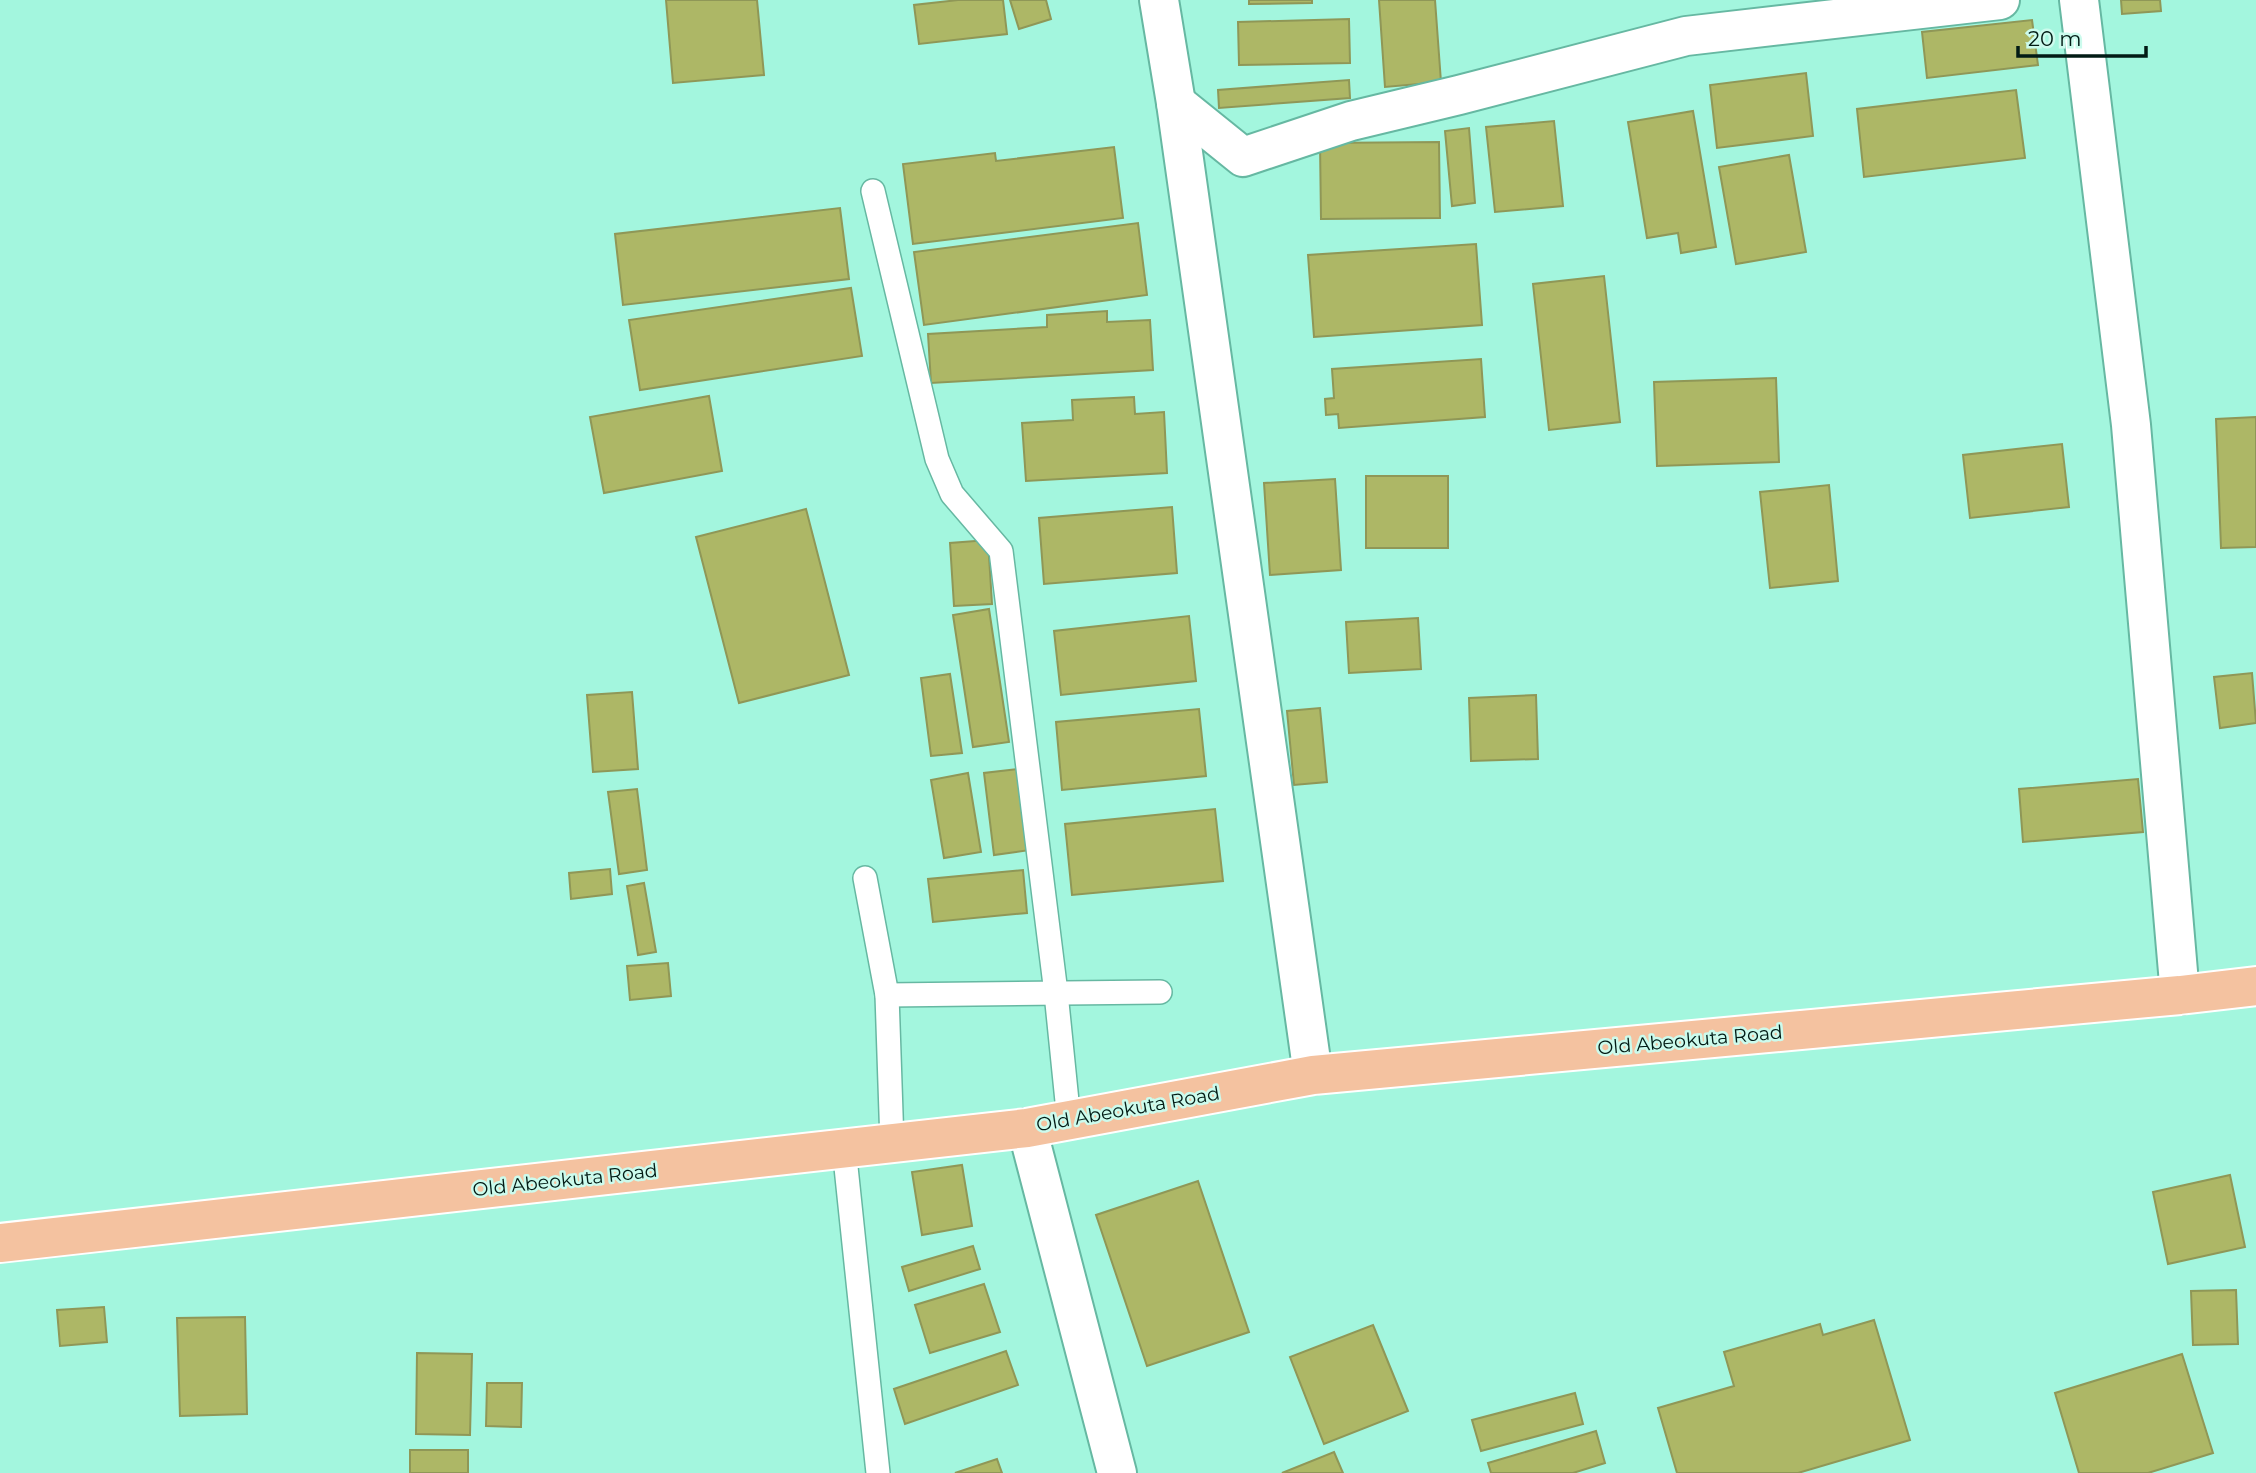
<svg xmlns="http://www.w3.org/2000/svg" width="2256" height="1473" font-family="Montserrat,sans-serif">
  <rect width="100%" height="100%" fill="#a3f6de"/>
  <g fill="#adb766" stroke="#8f9757" stroke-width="2">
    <path d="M 666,0 L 757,0 L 764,75 L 673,83 Z"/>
    <path d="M 958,0 L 1003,0 L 1007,34 L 919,44 L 914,5 Z"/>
    <path d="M 1010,0 L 1046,0 L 1051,19 L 1019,29 Z"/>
    <path d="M 1249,0 L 1312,0 L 1312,3 L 1249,4 Z"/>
    <path d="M 1379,0 L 1435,0 L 1441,82 L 1385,87 Z"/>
    <path d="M 2121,0 L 2160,0 L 2161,11 L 2122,14 Z"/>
    <path d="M 1349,19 L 1350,63 L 1239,65 L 1238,22 Z"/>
    <path d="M 2032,20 L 2038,65 L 1927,78 L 1922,32 Z"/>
    <path d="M 1806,73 L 1813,136 L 1717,148 L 1710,85 Z"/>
    <path d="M 1349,80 L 1350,98 L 1219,108 L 1218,90 Z"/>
    <path d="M 2016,90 L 2025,158 L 1864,177 L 1857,109 Z"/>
    <path d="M 1693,111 L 1716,247 L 1681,253 L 1678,233 L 1647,238 L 1628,122 Z"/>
    <path d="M 1554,121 L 1563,206 L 1495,212 L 1486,127 Z"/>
    <path d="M 1469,128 L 1475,203 L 1452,206 L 1445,131 Z"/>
    <path d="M 1439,142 L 1440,218 L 1321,219 L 1320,143 Z"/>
    <path d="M 1114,147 L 1123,218 L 913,244 L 903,164 L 995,153 L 996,161 Z"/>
    <path d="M 1789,155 L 1806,252 L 1736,264 L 1719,167 Z"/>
    <path d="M 840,208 L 849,279 L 623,305 L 615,234 Z"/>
    <path d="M 1138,223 L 1147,295 L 924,325 L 914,252 Z"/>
    <path d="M 1476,244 L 1482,325 L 1314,337 L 1308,255 Z"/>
    <path d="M 1604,276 L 1620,422 L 1549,430 L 1533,284 Z"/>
    <path d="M 851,288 L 862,356 L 640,390 L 629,320 Z"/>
    <path d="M 1107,311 L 1107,322 L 1150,320 L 1153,370 L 931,383 L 928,334 L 1047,327 L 1047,315 Z"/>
    <path d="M 1481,359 L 1485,417 L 1339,428 L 1338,414 L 1326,415 L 1325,399 L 1334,398 L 1332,369 Z"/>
    <path d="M 1776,378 L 1779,462 L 1657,466 L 1654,382 Z"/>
    <path d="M 709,396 L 722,471 L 604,493 L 590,417 Z"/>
    <path d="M 1134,397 L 1135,414 L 1164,412 L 1167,473 L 1026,481 L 1022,423 L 1073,420 L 1072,400 Z"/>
    <path d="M 2256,417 L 2256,547 L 2221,548 L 2216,419 Z"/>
    <path d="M 2062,444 L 2069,507 L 1970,518 L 1963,455 Z"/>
    <rect x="1366" y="476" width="82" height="72"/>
    <path d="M 1335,479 L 1341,570 L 1270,575 L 1264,483 Z"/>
    <path d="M 1829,485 L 1838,581 L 1770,588 L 1760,492 Z"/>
    <path d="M 1172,507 L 1177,573 L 1044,584 L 1039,518 Z"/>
    <path d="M 806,509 L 849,675 L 739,703 L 696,537 Z"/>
    <path d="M 988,540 L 992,604 L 954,606 L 950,543 Z"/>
    <path d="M 989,609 L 1009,742 L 973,747 L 953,615 Z"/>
    <path d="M 1189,616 L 1196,681 L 1061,695 L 1054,631 Z"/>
    <path d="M 1418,618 L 1421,669 L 1349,673 L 1346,622 Z"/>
    <path d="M 2252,673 L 2256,723 L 2220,728 L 2214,677 Z"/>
    <path d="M 950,674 L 962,753 L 931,756 L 921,678 Z"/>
    <path d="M 632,692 L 638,769 L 593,772 L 587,695 Z"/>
    <path d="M 1536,695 L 1538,759 L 1471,761 L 1469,698 Z"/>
    <path d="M 1320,708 L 1327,782 L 1294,785 L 1287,711 Z"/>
    <path d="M 1199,709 L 1206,776 L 1062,790 L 1056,722 Z"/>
    <path d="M 1019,769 L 1030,850 L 994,855 L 984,773 Z"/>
    <path d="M 968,773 L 981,852 L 944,858 L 931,780 Z"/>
    <path d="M 2138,779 L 2143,832 L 2023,842 L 2019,789 Z"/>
    <path d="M 637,789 L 647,870 L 619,874 L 608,792 Z"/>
    <path d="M 1215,809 L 1223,881 L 1072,895 L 1065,824 Z"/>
    <path d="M 610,869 L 612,894 L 571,899 L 569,873 Z"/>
    <path d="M 1023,870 L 1027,913 L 933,922 L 928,879 Z"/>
    <path d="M 644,883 L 656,952 L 638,955 L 627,886 Z"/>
    <path d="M 668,963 L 671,996 L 630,1000 L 627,966 Z"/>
    <path d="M 962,1165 L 972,1226 L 922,1235 L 912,1172 Z"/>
    <path d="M 2230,1175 L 2245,1247 L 2168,1264 L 2153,1192 Z"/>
    <path d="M 1198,1181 L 1249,1332 L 1147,1366 L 1096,1215 Z"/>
    <path d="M 973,1246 L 980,1269 L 909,1291 L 902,1267 Z"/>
    <path d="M 984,1284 L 1000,1332 L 930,1353 L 915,1305 Z"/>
    <path d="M 2236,1290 L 2238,1344 L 2193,1345 L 2191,1291 Z"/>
    <path d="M 104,1307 L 107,1342 L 60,1346 L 57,1310 Z"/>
    <path d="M 245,1317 L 247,1414 L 180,1416 L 177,1318 Z"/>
    <path d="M 1874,1320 L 1910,1440 L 1798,1473 L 1677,1473 L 1658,1408 L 1734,1386 L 1724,1352 L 1820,1324 L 1823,1335 Z"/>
    <path d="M 1373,1325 L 1408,1411 L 1324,1444 L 1290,1357 Z"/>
    <path d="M 1006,1351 L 1018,1385 L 905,1424 L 894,1389 Z"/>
    <path d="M 417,1353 L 472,1354 L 470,1435 L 416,1434 Z"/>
    <path d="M 2182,1354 L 2213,1453 L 2148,1473 L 2079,1473 L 2055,1393 Z"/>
    <path d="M 487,1383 L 522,1383 L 521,1427 L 486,1426 Z"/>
    <path d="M 1575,1393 L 1583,1424 L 1481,1451 L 1472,1420 Z"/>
    <path d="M 1596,1431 L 1605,1463 L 1573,1473 L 1491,1473 L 1488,1463 Z"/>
    <rect x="410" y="1450" width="58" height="23"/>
    <path d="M 1334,1452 L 1343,1473 L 1282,1473 Z"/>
    <path d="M 997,1459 L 1002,1473 L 955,1473 Z"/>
  </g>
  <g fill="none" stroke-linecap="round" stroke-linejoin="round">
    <g stroke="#66b8a2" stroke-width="26">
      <g id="service">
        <path d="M 873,191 L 937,459 L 952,494 L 1001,551 L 1056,993 L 1069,1121"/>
        <path d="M 865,878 L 887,995 L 892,1143"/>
        <path d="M 887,995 L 1160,992"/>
        <path d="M 844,1148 L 878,1473"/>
      </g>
    </g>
    <g stroke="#66b8a2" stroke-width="42">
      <g id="minor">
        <path d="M 2079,0 L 2131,425 L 2180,995"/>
        <path d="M 1176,103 L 1243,157 L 1351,121 L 1459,95 L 1686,36 L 2000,0"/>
        <path d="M 1027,1128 L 1117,1473"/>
      </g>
    </g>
    <g stroke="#66b8a2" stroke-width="42">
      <path id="tertiary" d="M 1159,0 L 1176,103 L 1313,1075"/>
    </g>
    <g stroke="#fff" stroke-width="42">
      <path id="trunk" d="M 0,1243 L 1027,1128 L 1313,1075 L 2180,995 L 2256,986"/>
    </g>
    <use href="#service" stroke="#fff" stroke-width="23"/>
    <use href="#minor" stroke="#fff" stroke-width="38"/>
    <use href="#tertiary" stroke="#fff" stroke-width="38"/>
    <use href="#trunk" stroke="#f4c2a0" stroke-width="38"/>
  </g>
  <g text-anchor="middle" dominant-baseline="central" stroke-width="5" stroke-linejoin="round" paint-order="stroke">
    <g font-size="19" fill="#021b15" stroke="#ccfbed">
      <text transform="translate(1690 1040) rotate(-5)">Old Abeokuta Road</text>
      <text transform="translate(1128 1109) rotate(-10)">Old Abeokuta Road</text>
      <text transform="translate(565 1180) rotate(-6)">Old Abeokuta Road</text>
    </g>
  </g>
  <path d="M2018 46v10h128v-10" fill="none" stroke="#021b15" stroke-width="3.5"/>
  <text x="2028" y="46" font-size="21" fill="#021b15" stroke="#ccfbed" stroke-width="5" paint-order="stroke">20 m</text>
</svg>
